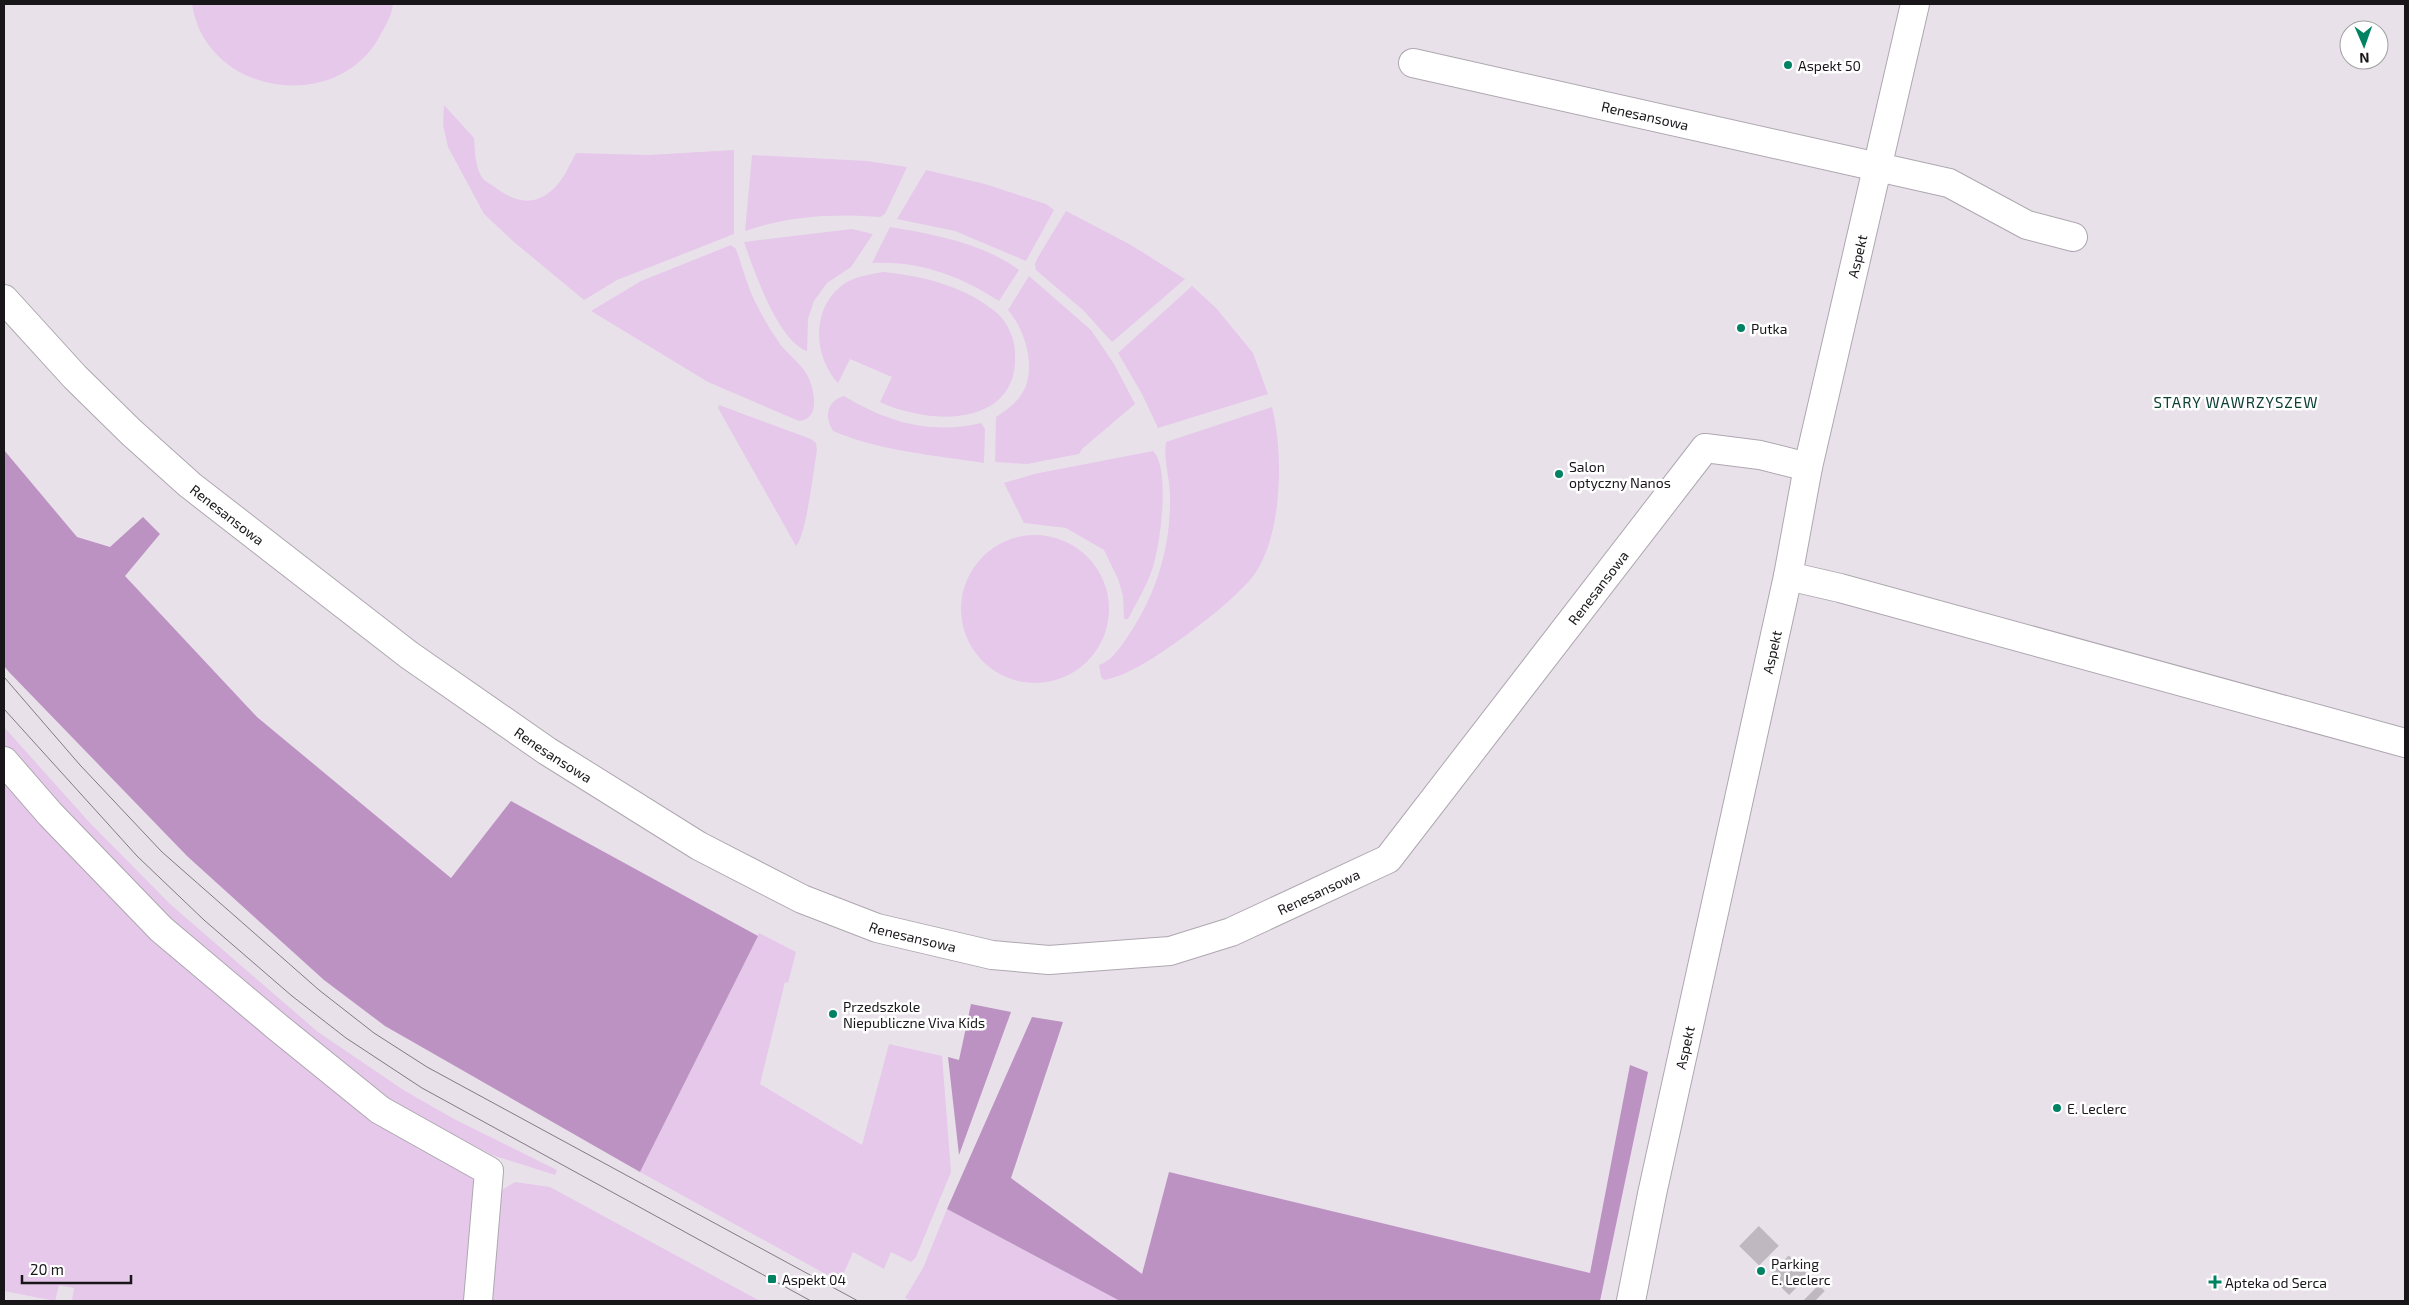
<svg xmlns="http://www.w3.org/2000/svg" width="2409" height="1305" font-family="'Exo 2',sans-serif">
  <rect width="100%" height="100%" fill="#e9e1ea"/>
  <g fill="#e5c8ea">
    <path d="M 192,4 L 393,4 C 392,14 387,23 382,32 C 341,116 206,97 192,4 Z"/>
    <path d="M 444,105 L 474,138 C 475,151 475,168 483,179 C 486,182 492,185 496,188 C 514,201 532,207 551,191 C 563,181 569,166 576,153 L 648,155 L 734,150 L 734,234 L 617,280 L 584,300 L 514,242 L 484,214 L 448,147 L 443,125 Z"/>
    <path d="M 752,155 L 867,161 L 907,167 L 885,214 L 880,217 C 834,213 788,216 745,231 Z"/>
    <path d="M 926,170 L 985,184 L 1046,204 L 1054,210 L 1026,261 L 955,231 L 897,219 Z"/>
    <path d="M 1066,211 L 1131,245 L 1185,279 L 1112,342 L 1083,310 L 1036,270 L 1035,264 L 1038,257 Z"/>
    <path d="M 890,227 C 932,234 983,243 1019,270 L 999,301 C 961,276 918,260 872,263 Z"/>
    <path d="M 852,229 L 873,234 L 851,267 L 827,283 L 814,301 L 808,319 L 807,351 C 777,340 754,270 744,242 Z"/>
    <path d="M 731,245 L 736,249 C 743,268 748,290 758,307 C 764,320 772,332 780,344 C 788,354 799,362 806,373 C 814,385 822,420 799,421 L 708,382 L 591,311 L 641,281 Z"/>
    <path d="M 883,272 C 923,276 965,286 997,313 C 1008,323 1015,339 1015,354 C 1018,408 969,422 924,415 C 909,412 894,409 880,402 L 892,377 L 850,359 L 838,383 C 814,357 811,311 840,287 C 853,276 868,275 883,272 Z"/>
    <path d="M 1029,276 L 1091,330 L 1114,364 L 1135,404 L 1082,449 L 1079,454 L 1027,464 L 995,462 L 996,417 C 1007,410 1018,402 1024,390 C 1036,366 1025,330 1008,310 Z"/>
    <path d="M 1192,286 L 1216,308 L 1253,353 L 1268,394 L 1158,428 L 1142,394 L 1118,353 Z"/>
    <path d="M 844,396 C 887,422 931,435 981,423 L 985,429 L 984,463 C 934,455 879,451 833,431 C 824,416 827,401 844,396 Z"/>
    <path d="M 719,405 L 811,439 L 816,443 L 817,450 C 814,467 806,537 796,546 L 718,408 Z"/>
    <path d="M 1272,407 C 1284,454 1283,541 1250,580 C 1229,603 1203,623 1178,641 C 1158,655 1128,676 1104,680 L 1101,677 L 1099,665 C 1111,661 1119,649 1126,639 C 1156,596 1171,548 1170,495 C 1170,478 1163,460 1166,442 Z"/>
    <path d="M 1153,451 C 1171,468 1160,545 1153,567 C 1147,585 1137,602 1128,619 L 1124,619 L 1123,596 L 1118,579 L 1104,550 L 1066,528 L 1024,523 L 1004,483 L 1034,474 Z"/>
    <circle cx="1035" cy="609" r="74"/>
    <path d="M 4,727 L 90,823 L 170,904 L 318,1032 L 405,1091 L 456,1120 L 557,1170 L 555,1175 L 492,1155 L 407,1110 L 355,1077 L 154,909 L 65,816 L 4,746 Z"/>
    <path d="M 4,778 L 455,1161 L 478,1184 L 466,1301 L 72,1301 L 74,1288 L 59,1285 L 55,1301 L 4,1291 Z"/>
    <path d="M 759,933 L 796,952 L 788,983 L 785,982 L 760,1084 L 862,1145 L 889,1044 L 942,1056 L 951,1172 L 916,1257 L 911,1262 L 891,1252 L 884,1269 L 853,1252 L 840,1282 L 640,1172 Z"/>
    <path d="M 515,1182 L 550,1187 L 760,1301 L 488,1301 L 500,1191 Z"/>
    <path d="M 947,1209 L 1120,1301 L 912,1301 L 905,1298 L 923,1268 Z"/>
  </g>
  <g fill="#bc92c3">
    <path d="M 4,450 L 77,537 L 110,547 L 143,517 L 160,534 L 125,576 L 257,717 L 451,878 L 511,801 L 758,936 L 640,1172 L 385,1026 L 324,980 L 187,856 L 9,672 L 4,666 Z"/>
    <path d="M 971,1004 L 1011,1012 L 959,1155 L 948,1057 L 959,1060 Z"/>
    <path d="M 1032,1017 L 1063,1022 L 1011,1178 L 1142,1274 L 1169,1172 L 1590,1273 L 1630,1065 L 1648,1072 L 1600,1301 L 1120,1301 L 947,1209 Z"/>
  </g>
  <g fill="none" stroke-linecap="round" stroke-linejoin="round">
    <path stroke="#bfb8c0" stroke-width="28" stroke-dasharray="28 14" stroke-linecap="butt" d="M 1749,1236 L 1815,1301"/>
    <g stroke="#aea7b0" stroke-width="30">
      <g id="minor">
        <path id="s1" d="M 1413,63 L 1949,183 L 2027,225 L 2073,237"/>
        <path id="s2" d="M 4,299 L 75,377 L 131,432 L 190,485 L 409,655 L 547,751 L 699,846 L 802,899 L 877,928 L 992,955 L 1026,958 L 1049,960 L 1170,951 L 1231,932 L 1388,859 L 1705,448 L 1760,455 L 1808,467"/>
        <path d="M 1788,576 L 1840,588 L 2405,743"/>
        <path d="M 4,761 L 50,814 L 161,929 L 275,1025 L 380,1110 L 489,1171 L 478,1301"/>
        <path id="s3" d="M 1631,1301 L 1652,1194 L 1788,576 L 1808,467 L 1915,4"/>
      </g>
    </g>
    <use href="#minor" stroke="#fff" stroke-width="28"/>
    <g stroke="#817b81" stroke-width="1">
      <path d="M 4,677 L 80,765 L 162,852 L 319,990 L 374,1033 L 427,1067 L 858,1301"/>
      <path d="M 4,709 L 137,856 L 204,920 L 292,996 L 346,1038 L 422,1088 L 811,1301"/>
    </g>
  </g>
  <g fill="#008263" stroke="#fff" stroke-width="2">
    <circle cx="1788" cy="65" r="5"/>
    <circle cx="1741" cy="328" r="5"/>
    <circle cx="1559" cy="474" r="5"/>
    <circle cx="833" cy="1014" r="5"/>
    <circle cx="2057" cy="1108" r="5"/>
    <circle cx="1761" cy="1271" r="5"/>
    <rect x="767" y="1274" width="10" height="10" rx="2.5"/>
    <path d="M2212.5 1274.5h5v5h5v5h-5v5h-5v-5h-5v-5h5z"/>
  </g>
  <g text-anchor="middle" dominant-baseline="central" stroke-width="5" stroke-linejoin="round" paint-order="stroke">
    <g font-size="14" fill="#191619" stroke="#fff" text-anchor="start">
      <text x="1798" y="65">Aspekt 50</text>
      <text x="1751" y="328">Putka</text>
      <text x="1569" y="466">Salon<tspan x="1569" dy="16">optyczny Nanos</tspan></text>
      <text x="843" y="1006">Przedszkole<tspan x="843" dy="16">Niepubliczne Viva Kids</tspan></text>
      <text x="2067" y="1108">E. Leclerc</text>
      <text x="1771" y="1263">Parking<tspan x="1771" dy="16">E. Leclerc</tspan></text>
      <text x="782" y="1279">Aspekt 04</text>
      <text x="2225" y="1282">Apteka od Serca</text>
    </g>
    <g font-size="14" fill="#191619" stroke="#fff">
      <text stroke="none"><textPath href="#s1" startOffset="238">Renesansowa</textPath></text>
      <text stroke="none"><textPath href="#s3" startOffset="1069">Aspekt</textPath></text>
      <text stroke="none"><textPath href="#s2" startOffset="311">Renesansowa</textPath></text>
      <text stroke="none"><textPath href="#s2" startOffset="1961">Renesansowa</textPath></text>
      <text stroke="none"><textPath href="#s3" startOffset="664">Aspekt</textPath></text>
      <text stroke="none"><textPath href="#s2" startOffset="716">Renesansowa</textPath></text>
      <text stroke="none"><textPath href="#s2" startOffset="1541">Renesansowa</textPath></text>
      <text stroke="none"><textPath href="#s2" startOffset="1121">Renesansowa</textPath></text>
      <text stroke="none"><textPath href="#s3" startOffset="259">Aspekt</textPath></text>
    </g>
    <g font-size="15" letter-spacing="1" fill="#0d4132" stroke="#fff">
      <text x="2236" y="402">STARY WAWRZYSZEW</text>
    </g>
  </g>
  <rect width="2409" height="1305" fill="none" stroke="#191619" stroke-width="10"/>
  <g transform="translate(2364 45) rotate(178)"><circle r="24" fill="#ffffff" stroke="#a3a2a3"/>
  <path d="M0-4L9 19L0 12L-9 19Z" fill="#008263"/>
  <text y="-8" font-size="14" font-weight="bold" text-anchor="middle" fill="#191619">N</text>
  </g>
  <path d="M22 1275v8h109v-8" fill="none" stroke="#191619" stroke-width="2.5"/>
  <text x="30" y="1275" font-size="15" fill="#191619" stroke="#ffffff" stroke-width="4" paint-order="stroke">20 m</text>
</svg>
